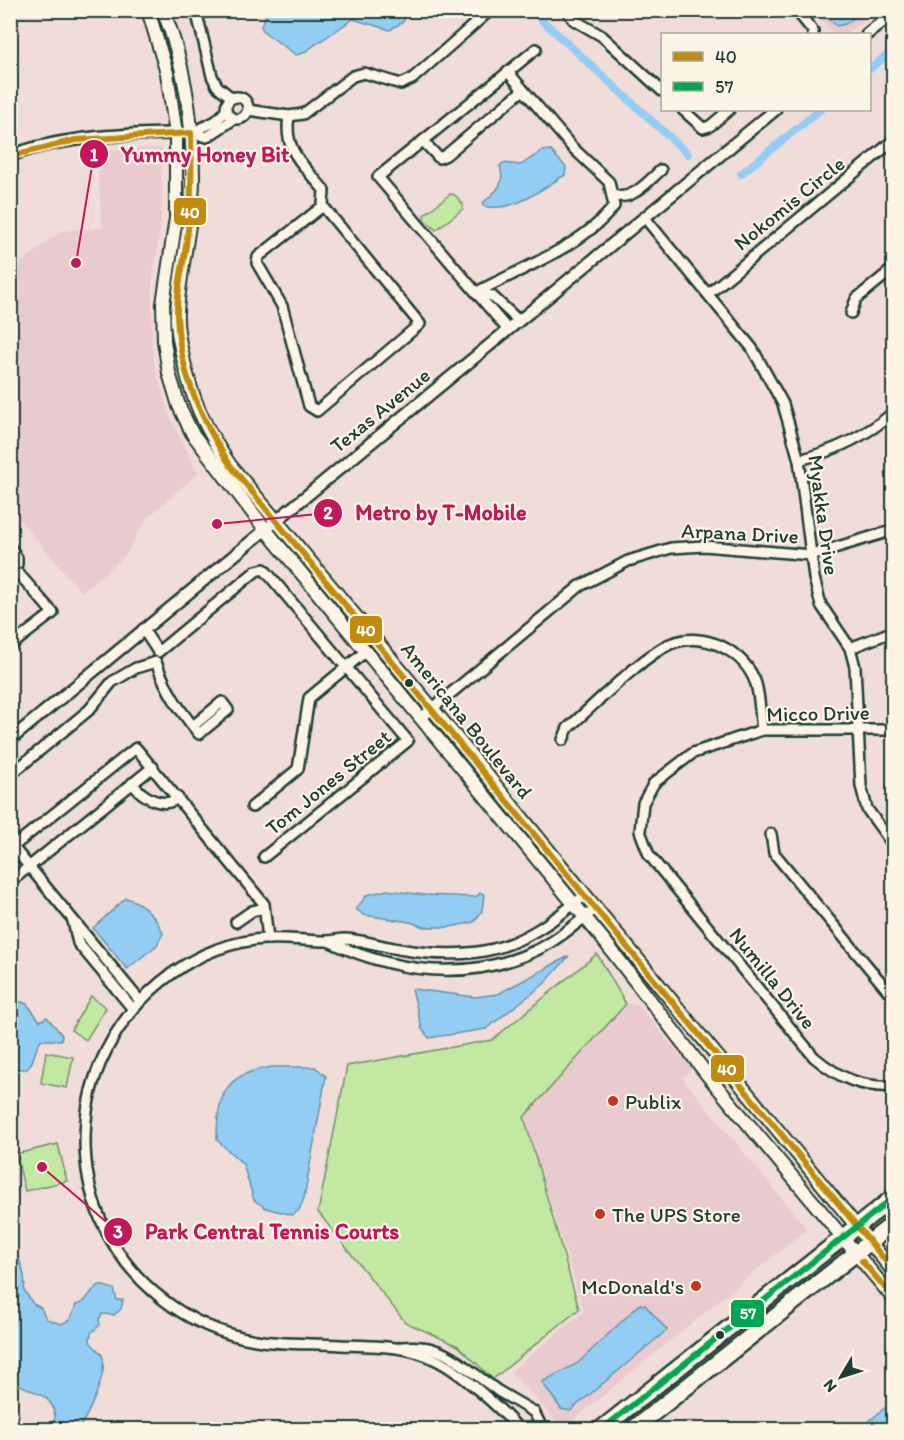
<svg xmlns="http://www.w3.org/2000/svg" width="904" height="1440" font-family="Itim,sans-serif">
  <rect width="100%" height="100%" fill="#f0dcd8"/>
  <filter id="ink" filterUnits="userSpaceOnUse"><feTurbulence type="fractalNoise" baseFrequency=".0167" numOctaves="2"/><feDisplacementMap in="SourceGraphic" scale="12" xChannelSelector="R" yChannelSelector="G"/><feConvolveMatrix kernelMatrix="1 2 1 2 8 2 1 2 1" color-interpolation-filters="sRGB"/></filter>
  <g filter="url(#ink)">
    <g fill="#e8cacf">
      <path d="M 813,11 L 875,11 L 845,34 L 834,34 Z"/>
      <path d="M 162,148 L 161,224 L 152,283 L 152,344 L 155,366 L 169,415 L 198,473 L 147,518 L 124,557 L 81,592 L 11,509 L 11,271 L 61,231 L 102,228 L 97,156 L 100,151 Z"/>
      <path d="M 626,1004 L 638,1005 L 692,1069 L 682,1078 L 807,1229 L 562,1429 L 536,1398 L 510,1372 L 584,1311 L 524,1117 Z"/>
    </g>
    <g fill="#c3e8a2" stroke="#71926b" stroke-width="1.5">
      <path d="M 450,194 L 455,195 L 463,204 L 463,209 L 436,230 L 424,219 L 424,215 Z"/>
      <path d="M 597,954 L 626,1004 L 524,1117 L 579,1309 L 493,1379 L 458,1346 L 405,1322 L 318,1212 L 347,1066 L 492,1040 Z"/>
      <path d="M 91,996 L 106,1008 L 86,1040 L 71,1030 Z"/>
      <path d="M 46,1052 L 73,1057 L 67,1088 L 41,1083 Z"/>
      <path d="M 58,1144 L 67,1181 L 25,1191 L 16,1154 Z"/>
    </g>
    <g fill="#94cdf4" stroke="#6593a7" stroke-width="1.5">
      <path d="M 405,11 L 404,21 L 390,30 L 353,19 L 303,53 L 296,55 L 263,31 L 261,26 L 268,11 Z"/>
      <path d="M 819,11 L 864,11 L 845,24 L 837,26 Z"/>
      <path d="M 550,150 L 566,167 L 565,175 C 539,190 515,213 483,206 L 483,203 C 496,191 506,185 500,166 L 503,163 L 521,165 L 542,151 Z"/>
      <path d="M 387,890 L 424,895 L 476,897 L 480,893 L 484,894 L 482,911 L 474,922 L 450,927 L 424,927 L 410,922 L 364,915 L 356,909 L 367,895 Z"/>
      <path d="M 126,898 C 143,902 156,917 163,933 L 157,945 L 127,969 L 93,928 Z"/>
      <path d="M 569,956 L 544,984 L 486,1029 L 429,1038 L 422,1029 L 412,989 L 475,997 L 498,994 Z"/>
      <path d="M 18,1001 L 27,1004 L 40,1021 L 47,1017 L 62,1035 L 61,1040 L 41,1040 C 34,1049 35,1062 27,1069 L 11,1069 L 11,1005 Z"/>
      <path d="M 273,1067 L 315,1067 L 326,1076 L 304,1198 L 299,1210 L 292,1215 L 266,1208 L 254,1200 L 243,1164 L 217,1140 C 217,1094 225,1073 273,1067 Z"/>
      <path d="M 10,1243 C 19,1256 27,1275 24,1290 L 33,1304 L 41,1308 L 46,1319 L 61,1324 L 70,1320 L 76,1305 C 89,1302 89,1290 100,1285 L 114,1289 L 117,1300 L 123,1300 L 121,1309 L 114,1315 L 102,1314 L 99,1319 L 100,1325 L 91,1333 L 90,1341 C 93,1347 99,1350 102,1355 C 109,1371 88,1416 78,1429 L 46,1429 L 55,1419 C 55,1391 27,1393 11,1379 Z"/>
      <path d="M 640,1304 L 645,1305 L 667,1330 L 570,1411 L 561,1409 L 542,1382 L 578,1363 Z"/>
      <path d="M 893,1401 L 893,1429 L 860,1429 L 863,1426 Z"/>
    </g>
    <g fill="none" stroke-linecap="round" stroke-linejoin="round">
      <g stroke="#94cdf4" stroke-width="8">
        <path d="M 531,10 L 688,154"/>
        <path d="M 870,69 L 894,49"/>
        <path d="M 741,174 L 820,110"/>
      </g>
      <g stroke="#1f3d34" stroke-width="14">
        <g id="minor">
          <path d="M 196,10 L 212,76 L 217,86 L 232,98"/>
          <path d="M 566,10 L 574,20 L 602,36 L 662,91"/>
          <path d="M 796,10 L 813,31 L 813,34"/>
          <path d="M 508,72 L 536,49"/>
          <circle cx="237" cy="108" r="11"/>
          <path d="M 248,110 L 289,116 L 303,114 L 353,76 L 364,73 L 401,84 L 412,79 L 487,13 L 484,10"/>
          <path d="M 683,110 L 703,128 L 710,126 L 729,110"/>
          <path d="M 226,111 L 216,121 L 191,133 L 207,137 L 234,119"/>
          <path d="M 289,116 C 283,151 303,164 324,190 L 323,206"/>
          <path d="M 423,141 L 439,158 L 446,155 L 523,90"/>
          <path d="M 613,195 C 632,202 647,182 661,170"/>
          <path d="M 323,206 L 420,324 L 317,411 L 309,406 L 282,306 L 257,263 L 258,257 Z"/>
          <path d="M 645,218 L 752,348 L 783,404 L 799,460 L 814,578 L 821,605 L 850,648 L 855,667 L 861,786 L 867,809 L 894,846"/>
          <path d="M 477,292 C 520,269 585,245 614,206 L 609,182 L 572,147 L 508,72 L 378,177 L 508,330"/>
          <path d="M 477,292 L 492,296 L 519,321"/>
          <path d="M 708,294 L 894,140"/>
          <path d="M 851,313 L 856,299 L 894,268"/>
          <path d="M 799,460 C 835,451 866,436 894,412"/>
          <path d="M 10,547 L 17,558 L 17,564"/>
          <path d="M 143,629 L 158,652 L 256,571 L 264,569 L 408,741 L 264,857"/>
          <path d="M 10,646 L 53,613 L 19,574"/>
          <path d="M 850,648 L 894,631"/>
          <path d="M 421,718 L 580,586 L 628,561 L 671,548 L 704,546 L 811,555 L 894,530"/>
          <path d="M 894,730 L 762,730 L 693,753 L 654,783 L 643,803 L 640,831 L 649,855 L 814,1057 C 839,1078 861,1088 894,1086"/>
          <path d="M 563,740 L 568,728 C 592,707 643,656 670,644 C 704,630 745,651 756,684 C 760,698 760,715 762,730"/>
          <path d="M 10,775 L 89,710 L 112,682 L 136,668 L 156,662 C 167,692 179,709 199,734 L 228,710 L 222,702 L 193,726"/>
          <path d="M 132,783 C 142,796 162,810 178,798"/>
          <path d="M 252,807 L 298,769 L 309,698 L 366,651"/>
          <path d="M 771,834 L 774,853 L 894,998"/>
          <path d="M 13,847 L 140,1001"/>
          <path d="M 10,849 L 136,748 L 264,904 L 268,939"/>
          <path d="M 10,882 L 153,767"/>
          <path d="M 73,921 L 78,943 L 133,1009"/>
          <path d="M 236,922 L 252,911 L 264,908"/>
          <path d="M 328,941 C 396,973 469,983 539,949 C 559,939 577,923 595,909"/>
          <path d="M 402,1347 C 426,1345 440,1349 460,1363"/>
          <path d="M 463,1365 L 498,1391 L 534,1412 L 543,1430"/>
          <path d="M 520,1430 C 501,1409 461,1372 436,1360 C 407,1345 373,1346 341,1345 C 313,1343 284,1345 256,1340 C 187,1329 127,1282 100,1218 C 80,1169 80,1112 100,1064 C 127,1000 185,950 254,940 C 280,936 302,941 327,941 C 333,941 339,939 345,939 C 363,940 381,946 399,949 C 427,954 456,956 484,951 C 523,944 554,920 584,896"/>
        </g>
      </g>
      <g stroke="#1f3d34" stroke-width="15">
        <g id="tertiary">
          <path d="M 867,34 L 894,13"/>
          <path d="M 10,156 C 64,135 133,134 191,133"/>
          <path d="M 10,740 L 775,110"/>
        </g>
      </g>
      <g stroke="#1f3d34" stroke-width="16">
        <g id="secondary">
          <path d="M 148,10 L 167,73 L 176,134 L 176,218 L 163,304 L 164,341 L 169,373 L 179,406 L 192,433 L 265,529 L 602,938 L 709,1077 L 894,1299"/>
          <path d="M 163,10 C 184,62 193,121 193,176 C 193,222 180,267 177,312 C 176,325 179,340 182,353 C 191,398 204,427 230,465 L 432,708 L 894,1272"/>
        </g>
      </g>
      <g stroke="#1f3d34" stroke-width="20">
        <g id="trunk">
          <path d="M 600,1430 L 894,1197"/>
          <path d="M 632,1430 L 894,1223"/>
        </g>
      </g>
      <use href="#minor" stroke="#fcf5e5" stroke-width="9"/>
      <use href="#tertiary" stroke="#fcf5e5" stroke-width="10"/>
      <use href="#secondary" stroke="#fcf5e5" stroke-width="12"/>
      <use href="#trunk" stroke="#fcf5e5" stroke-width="15"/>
      <g stroke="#fcf5e5" stroke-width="10">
        <g id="bus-1">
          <path d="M 10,156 L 76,140 L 191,133 C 192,168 192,203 187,238 C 184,264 176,290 177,316 C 179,371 201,419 230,465 L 894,1271"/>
          <path d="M 862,1261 L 894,1298"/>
        </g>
      </g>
      <g stroke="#fcf5e5" stroke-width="10">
        <path id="bus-2" d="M 601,1430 L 894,1197"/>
      </g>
      <use href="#bus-1" stroke="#c18c0d" stroke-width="6"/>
      <use href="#bus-2" stroke="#00a651" stroke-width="6"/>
    </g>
  </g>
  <g fill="#1f3d34" stroke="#fcf5e5" stroke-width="2">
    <circle cx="409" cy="683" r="5"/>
    <circle cx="720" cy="1335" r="5"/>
  </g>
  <g fill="#c8321e" stroke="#fcf5e5" stroke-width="2">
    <circle cx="613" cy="1101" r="6"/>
    <circle cx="600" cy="1214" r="6"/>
    <circle cx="696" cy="1286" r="6"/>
  </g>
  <g text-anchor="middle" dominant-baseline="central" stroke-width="4.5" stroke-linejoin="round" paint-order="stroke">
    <g font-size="21" fill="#1f3d34" stroke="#fcf5e5">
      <text transform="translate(789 203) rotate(-39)">Nokomis Circle</text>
      <text transform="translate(380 410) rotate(-39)">Texas Avenue</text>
      <text transform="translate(824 515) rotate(82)">Myakka Drive</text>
      <text transform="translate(740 533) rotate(3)">Arpana Drive</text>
      <text transform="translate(818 713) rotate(-1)">Micco Drive</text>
      <text transform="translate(467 720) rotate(51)">Americana Boulevard</text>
      <text transform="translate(328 782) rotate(-39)">Tom Jones Street</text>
      <text transform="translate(773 978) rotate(51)">Numilla Drive</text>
    </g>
    <g font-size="21" fill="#1f3d34" stroke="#fcf5e5" text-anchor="start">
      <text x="625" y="1101">Publix</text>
      <text x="612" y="1214">The UPS Store</text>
      <text x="684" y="1286" text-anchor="end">McDonald's</text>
    </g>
  </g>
  <path fill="none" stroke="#c2185b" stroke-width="2" d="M76 263L94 154M217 524L328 513M42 1167L118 1232"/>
  <g fill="#c2185b" stroke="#fcf5e5" stroke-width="2">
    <circle cx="76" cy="263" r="6"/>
    <circle cx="217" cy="524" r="6"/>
    <circle cx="42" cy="1167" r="6"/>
    <circle cx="94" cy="154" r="15"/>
    <circle cx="328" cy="513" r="15"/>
    <circle cx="118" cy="1232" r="15"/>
  </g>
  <g font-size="18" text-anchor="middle" font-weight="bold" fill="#fff">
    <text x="94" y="161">1</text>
    <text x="328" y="519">2</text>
    <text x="118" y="1238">3</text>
  </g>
  <g font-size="22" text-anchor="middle" font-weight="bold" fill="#c2185b" stroke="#fcf5e5" stroke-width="4.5" stroke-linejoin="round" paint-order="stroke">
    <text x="205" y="162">Yummy Honey Bit</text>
    <text x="441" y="520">Metro by T-Mobile</text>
    <text x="272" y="1239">Park Central Tennis Courts</text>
  </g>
  <g stroke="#fcf5e5" stroke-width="2">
    <rect x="173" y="197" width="34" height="29" rx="6" fill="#c18c0d"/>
    <rect x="349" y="615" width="34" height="29" rx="6" fill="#c18c0d"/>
    <rect x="710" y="1054" width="35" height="29" rx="6" fill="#c18c0d"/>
    <rect x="730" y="1299" width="35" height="29" rx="6" fill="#00a651"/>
  </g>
  <g font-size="16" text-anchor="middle" font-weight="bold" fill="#fff">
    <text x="190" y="218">40</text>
    <text x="366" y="636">40</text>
    <text x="727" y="1075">40</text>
    <text x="748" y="1319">57</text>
  </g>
  <rect width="904" height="1440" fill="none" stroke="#fcf5e5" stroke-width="36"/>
  <rect x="18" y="18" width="868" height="1404" fill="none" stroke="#1f3d34" stroke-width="2" filter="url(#ink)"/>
  <rect x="661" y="33" width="210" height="78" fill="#fcf5e5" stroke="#a4ab9e" stroke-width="1.5"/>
  <rect x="673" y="52" width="30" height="9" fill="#c18c0d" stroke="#a4ab9e" stroke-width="1.5"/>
  <text x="715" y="63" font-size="18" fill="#1f3d34">40</text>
  <rect x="673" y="82" width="30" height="9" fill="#00a651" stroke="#a4ab9e" stroke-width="1.5"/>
  <text x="715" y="93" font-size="18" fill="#1f3d34">57</text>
  <g transform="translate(841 1377) rotate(231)" stroke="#fcf5e5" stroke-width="4.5" paint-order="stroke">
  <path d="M0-4.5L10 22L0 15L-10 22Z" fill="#1f3d34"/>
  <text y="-9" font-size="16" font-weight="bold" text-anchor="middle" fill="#1f3d34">N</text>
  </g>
</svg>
